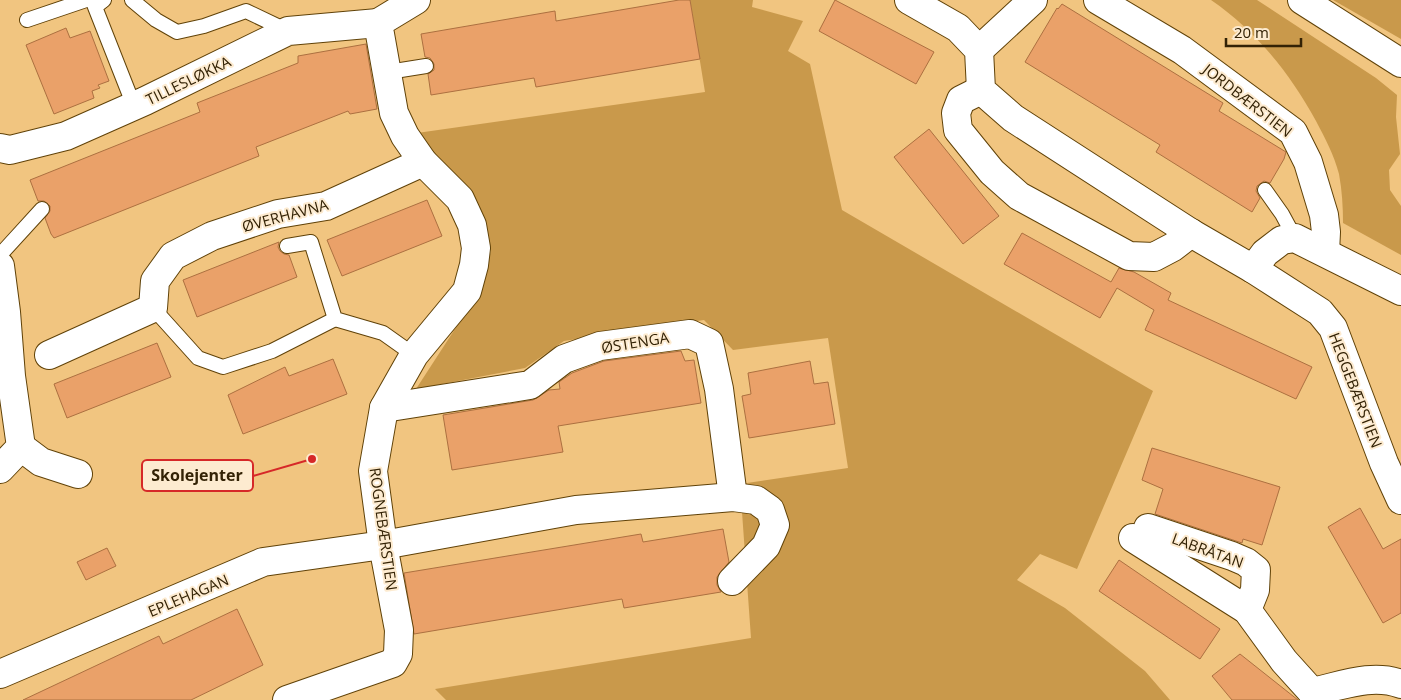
<svg xmlns="http://www.w3.org/2000/svg" width="1401" height="700" font-family="'Open Sans',sans-serif">
  <rect width="100%" height="100%" fill="#f1c580"/>
  <g fill="#c9994b">
    <path d="M 690,0 L 753,0 L 752,7 L 803,21 L 788,51 L 810,64 L 842,210 L 1153,391 L 1077,569 L 1040,554 L 1017,580 L 1065,608 L 1145,671 L 1170,700 L 446,700 L 435,689 L 751,638 L 740,484 L 848,468 L 828,338 L 733,350 L 704,320 L 564,341 L 525,368 L 416,389 L 479,292 L 491,251 L 472,198 L 417,133 L 705,92 Z"/>
    <path d="M 1211,0 L 1257,0 L 1376,78 L 1397,95 L 1396,117 L 1400,154 L 1389,170 L 1390,190 L 1401,206 L 1401,255 L 1343,223 C 1343,207 1342,190 1339,174 C 1334,155 1325,138 1316,121 C 1290,73 1256,31 1211,0 Z"/>
    <path d="M 1333,0 L 1401,0 L 1401,39 Z"/>
  </g>
  <g fill="#eaa169" stroke="#ac7040">
    <path d="M 679,0 L 690,0 L 700,59 L 536,87 L 534,78 L 431,95 L 428,74 L 434,70 L 434,64 L 430,58 L 425,57 L 421,34 L 555,11 L 556,21 Z"/>
    <path d="M 835,0 L 934,52 L 916,84 L 819,31 Z"/>
    <path d="M 1062,4 L 1223,103 L 1219,111 L 1286,152 L 1284,159 L 1270,183 L 1264,181 L 1257,186 L 1256,191 L 1260,198 L 1252,212 L 1156,152 L 1160,145 L 1025,62 L 1057,8 L 1058,9 Z"/>
    <path d="M 66,28 L 70,38 L 90,31 L 109,81 L 98,85 L 100,88 L 92,91 L 94,98 L 54,114 L 26,45 Z"/>
    <path d="M 366,44 L 377,109 L 350,114 L 348,111 L 256,147 L 259,156 L 54,238 L 51,234 L 45,218 L 50,211 L 50,206 L 44,201 L 38,201 L 30,180 L 200,112 L 197,103 L 298,63 L 298,56 Z"/>
    <path d="M 929,129 L 999,216 L 963,244 L 894,157 Z"/>
    <path d="M 427,200 L 442,236 L 342,276 L 327,240 Z"/>
    <path d="M 1022,233 L 1111,282 L 1119,268 L 1134,272 L 1171,293 L 1168,300 L 1312,367 L 1296,399 L 1145,330 L 1154,310 L 1117,288 L 1100,318 L 1004,264 Z"/>
    <path d="M 279,242 L 278,247 L 280,251 L 284,254 L 289,255 L 297,277 L 197,317 L 183,280 Z"/>
    <path d="M 157,343 L 171,377 L 67,418 L 54,384 Z"/>
    <path d="M 681,351 L 685,361 L 694,360 L 701,403 L 558,426 L 563,452 L 452,470 L 443,415 L 533,400 L 549,390 L 560,389 L 559,382 L 572,373 L 604,361 Z"/>
    <path d="M 333,359 L 347,394 L 243,434 L 228,395 L 285,367 L 289,376 Z"/>
    <path d="M 810,361 L 814,384 L 828,382 L 835,424 L 749,438 L 742,396 L 751,394 L 748,373 Z"/>
    <path d="M 1152,448 L 1280,487 L 1262,545 L 1243,539 L 1242,543 L 1155,514 L 1163,489 L 1142,480 Z"/>
    <path d="M 1360,508 L 1383,549 L 1401,539 L 1401,613 L 1383,623 L 1328,527 Z"/>
    <path d="M 723,529 L 729,562 L 717,577 L 717,585 L 721,592 L 624,608 L 622,599 L 414,634 L 404,573 L 641,534 L 643,542 Z"/>
    <path d="M 107,548 L 116,566 L 86,580 L 77,562 Z"/>
    <path d="M 1119,560 L 1220,629 L 1200,659 L 1099,591 Z"/>
    <path d="M 237,609 L 263,665 L 191,700 L 23,700 L 159,636 L 163,644 Z"/>
    <path d="M 1240,654 L 1298,700 L 1232,700 L 1212,676 Z"/>
  </g>
  <g fill="none" stroke-linecap="round" stroke-linejoin="round">
    <g stroke="#604208" stroke-width="16">
      <g id="lane">
        <path d="M 104,0 L 95,7 L 134,106"/>
        <path d="M 132,0 L 156,20 L 177,32 L 204,26 L 246,11 L 288,31"/>
        <path d="M 27,20 L 86,0 L 102,1"/>
        <path d="M 382,73 L 426,66"/>
        <path d="M 1265,190 L 1282,214 L 1295,238"/>
        <path d="M 287,246 L 311,242 L 335,319 L 383,333 L 414,355"/>
        <path d="M 0,255 L 42,209"/>
        <path d="M 153,308 L 198,358 L 223,367 L 272,351 L 335,319"/>
      </g>
    </g>
    <g stroke="#604208" stroke-width="30">
      <g id="street">
        <path d="M 909,0 L 958,28 L 979,50 L 981,90 L 1013,118 L 1191,233 L 1253,269 L 1320,312 L 1333,328 L 1384,463 L 1401,500"/>
        <path d="M 1098,0 L 1182,50 L 1293,132 L 1308,162 L 1324,215 L 1326,232 L 1325,252"/>
        <path d="M 979,50 L 1033,0"/>
        <path d="M 981,90 L 961,100 L 956,113 L 958,130 L 992,172 L 1019,196 L 1129,256 L 1154,257 L 1173,247 L 1191,233"/>
        <path d="M 0,148 L 10,150 L 66,136 L 145,101 L 288,31 L 378,23"/>
        <path d="M 0,266 L 6,312 L 11,376 L 21,447 L 0,469"/>
        <path d="M 1253,269 L 1265,253 L 1282,240 L 1295,238 L 1401,291"/>
        <path d="M 49,355 L 153,308 L 155,281 L 173,256 L 212,236 L 278,214 L 326,206 L 423,162"/>
        <path d="M 384,408 L 530,385 L 564,359 L 600,346 L 690,334 L 709,343 L 719,389 L 733,497"/>
        <path d="M 21,447 L 41,462 L 78,474"/>
        <path d="M 1148,528 L 1232,556 L 1246,562 L 1256,570 L 1255,590 L 1247,610"/>
        <path d="M 1133,538 L 1247,610 L 1284,661 L 1312,692 L 1316,700"/>
        <path d="M 0,674 L 263,562 L 383,545 L 576,510 L 733,497 L 756,500 L 770,510 L 775,525 L 766,546 L 732,581"/>
        <path d="M 1312,692 C 1341,686 1372,673 1401,684"/>
        <path d="M 287,700 L 393,663 L 398,654 L 399,630 L 383,545 L 373,471 L 384,408 L 414,355 L 467,291 L 474,265 L 476,248 L 472,225 L 460,199 L 423,162 L 405,136 L 394,113 L 378,23 L 416,0"/>
      </g>
    </g>
    <g stroke="#604208" stroke-width="30">
      <path id="secondary" d="M 1302,0 L 1401,63"/>
    </g>
    <use href="#lane" stroke="#fff" stroke-width="14"/>
    <use href="#street" stroke="#fff" stroke-width="28"/>
    <use href="#secondary" stroke="#fff" stroke-width="28"/>
  </g>
  <g text-anchor="middle" dominant-baseline="central" stroke-width="4" stroke-linejoin="round" paint-order="stroke">
    <g font-size="15" fill="#332205" stroke="#fdebd0">
      <text transform="translate(188 80) rotate(-26)">TILLESLØKKA</text>
      <text transform="translate(1248 100) rotate(38)">JORDBÆRSTIEN</text>
      <text transform="translate(285 215) rotate(-15)">ØVERHAVNA</text>
      <text transform="translate(635 342) rotate(-9)">ØSTENGA</text>
      <text transform="translate(1356 390) rotate(69)">HEGGEBÆRSTIEN</text>
      <text transform="translate(384 529) rotate(82)">ROGNEBÆRSTIEN</text>
      <text transform="translate(1208 550) rotate(20)">LABRÅTAN</text>
      <text transform="translate(188 595) rotate(-23)">EPLEHAGAN</text>
    </g>
  </g>
  <path fill="none" stroke="#d62828" stroke-width="2" d="M312 459L253 476"/>
  <circle fill="#d62828" stroke="#fdebd0" stroke-width="2" cx="312" cy="459" r="5"/>
  <rect fill="#fdebd0" stroke="#d62828" stroke-width="2" x="142" y="460" width="111" height="31" rx="5"/>
  <g font-size="16" text-anchor="middle" font-weight="bold" fill="#332205">
    <text x="197" y="481">Skolejenter</text>
  </g>
  <path d="M1226 38v8h75v-8" fill="none" stroke="#332205" stroke-width="2.5"/>
  <text x="1234" y="38" font-size="15" fill="#332205" stroke="#fdebd0" stroke-width="4" paint-order="stroke">20 m</text>
</svg>
